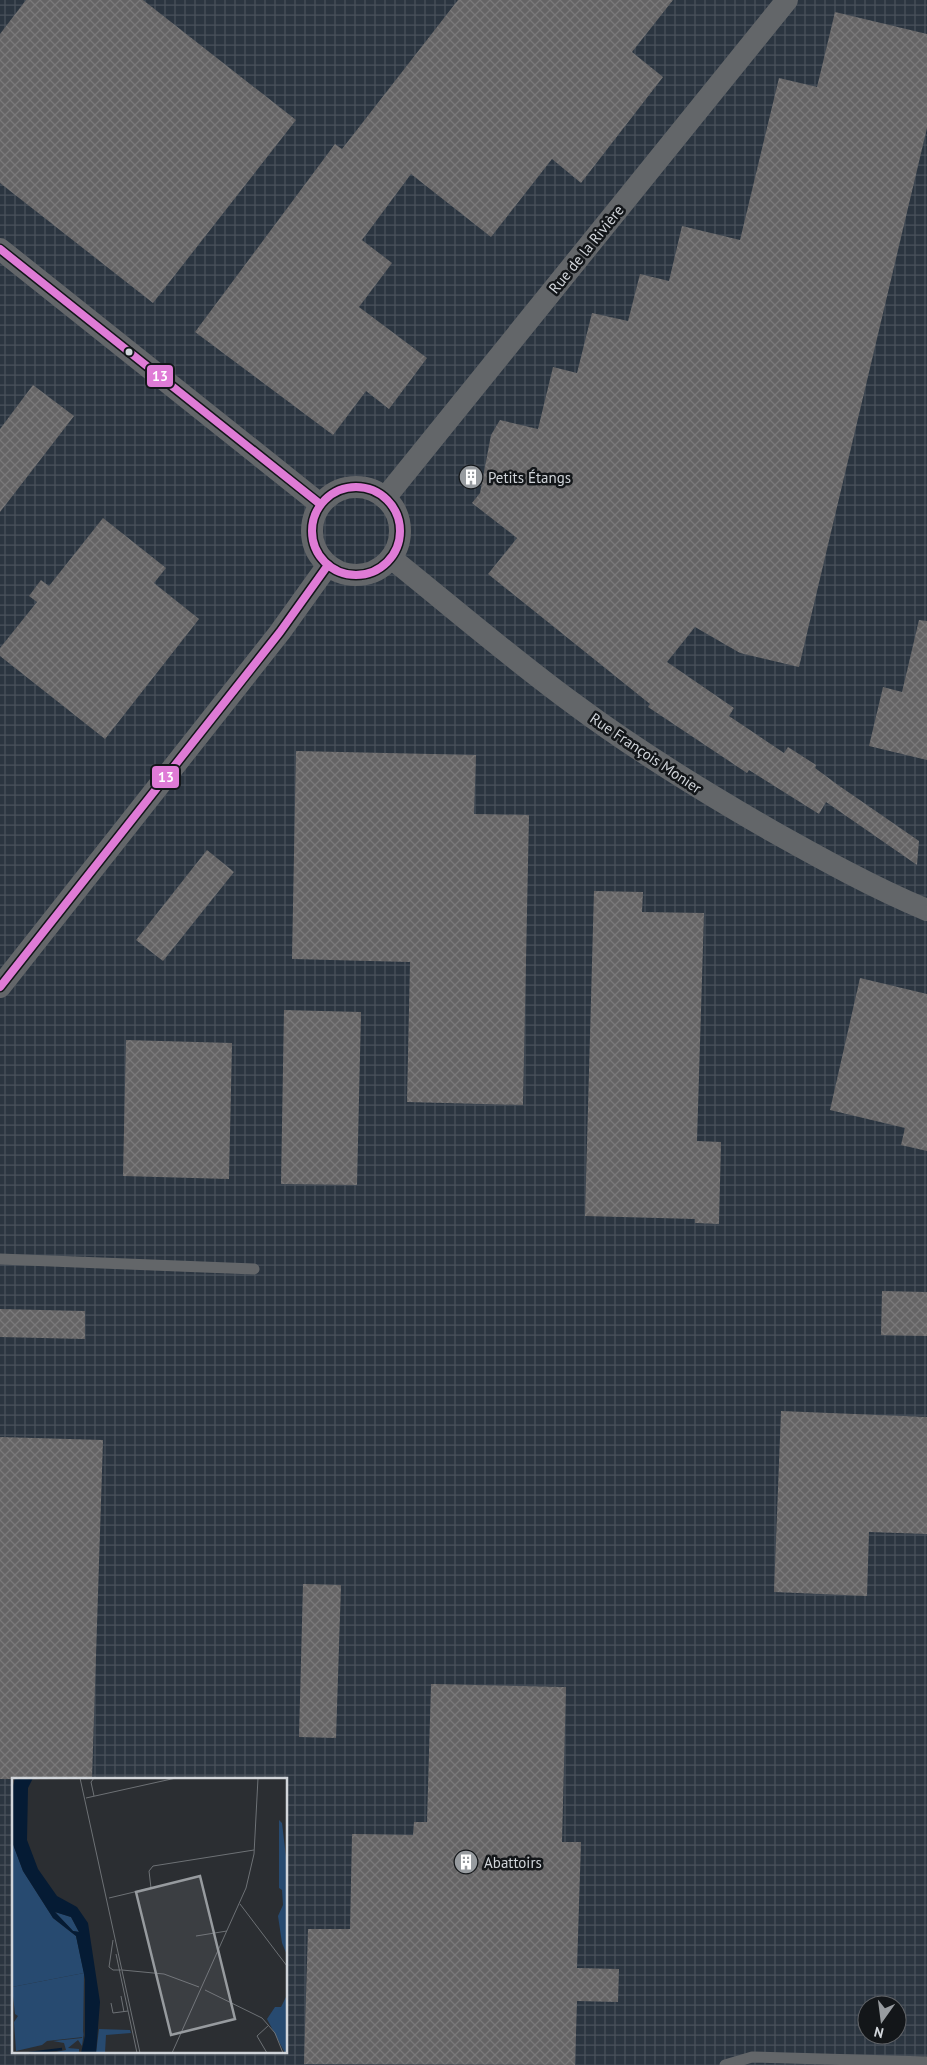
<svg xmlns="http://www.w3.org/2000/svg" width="927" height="2065" font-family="'PT Sans',sans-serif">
  <defs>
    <pattern id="industrial-grid" width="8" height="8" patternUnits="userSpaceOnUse" patternTransform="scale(1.25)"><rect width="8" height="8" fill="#2b3540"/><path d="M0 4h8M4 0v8" fill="none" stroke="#49515b"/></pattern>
    <pattern id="building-cross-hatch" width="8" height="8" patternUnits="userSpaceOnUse" patternTransform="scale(1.25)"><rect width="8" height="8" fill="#656465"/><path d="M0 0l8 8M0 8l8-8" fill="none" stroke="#7a797a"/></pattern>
  </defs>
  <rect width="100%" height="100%" fill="#2b2e32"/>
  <path fill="url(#industrial-grid)" fill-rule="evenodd" d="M 0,0 L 927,0 L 927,2065 L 0,2065 ZM 14,1779 L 286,1779 L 286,2051 L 14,2051 ZM 867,2005 L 897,2005 L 897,2035 L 867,2035 Z"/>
  <g fill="url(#building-cross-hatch)">
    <path d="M 26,0 L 143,0 L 296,120 L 153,303 L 0,183 L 0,34 Z"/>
    <path d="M 458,0 L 673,0 L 632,52 L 663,77 L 581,183 L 552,159 L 491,237 L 411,174 L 362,240 L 392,263 L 359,307 L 427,358 L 389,409 L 366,391 L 333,435 L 195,332 L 335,144 L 342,149 Z"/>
    <path d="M 835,12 L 927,34 L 927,128 L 799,667 L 740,653 L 695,627 L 667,662 L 734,708 L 729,716 L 784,753 L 788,747 L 816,765 L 815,768 L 838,785 L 919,841 L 917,865 L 826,802 L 819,814 L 749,770 L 747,773 L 648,707 L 650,704 L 488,574 L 517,538 L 472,503 L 480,493 L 491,435 L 500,420 L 538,429 L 553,367 L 577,373 L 592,313 L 628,321 L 640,274 L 669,281 L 682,226 L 740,240 L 779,78 L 817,87 Z"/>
    <path d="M 33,385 L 74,416 L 0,512 L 0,429 Z"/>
    <path d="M 103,518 L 166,568 L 154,583 L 199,619 L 105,739 L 0,656 L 0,648 L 37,602 L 29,596 L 41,580 L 49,586 Z"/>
    <path d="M 919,620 L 927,621 L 927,760 L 869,746 L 883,687 L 902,692 Z"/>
    <path d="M 296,751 L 476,755 L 474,814 L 529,815 L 523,1105 L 407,1102 L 410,962 L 292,959 Z"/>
    <path d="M 207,850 L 234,872 L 163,961 L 136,940 Z"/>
    <path d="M 594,891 L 643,892 L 642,912 L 704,913 L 697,1141 L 721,1142 L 719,1224 L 695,1223 L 695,1219 L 585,1216 Z"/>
    <path d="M 860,978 L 927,994 L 927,1151 L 901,1145 L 905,1128 L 830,1110 Z"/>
    <path d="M 284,1010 L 361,1012 L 357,1185 L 281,1184 Z"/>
    <path d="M 126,1040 L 232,1043 L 229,1179 L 123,1176 Z"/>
    <path d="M 882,1291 L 927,1292 L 927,1336 L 881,1335 Z"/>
    <path d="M 0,1309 L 85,1311 L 85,1339 L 0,1337 Z"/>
    <path d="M 781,1411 L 927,1417 L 927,1534 L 869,1532 L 867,1596 L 774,1592 Z"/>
    <path d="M 0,1437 L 103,1440 L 92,1779 L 0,1779 Z"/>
    <path d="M 303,1584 L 341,1585 L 336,1738 L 299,1737 Z"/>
    <path d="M 431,1684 L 566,1687 L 562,1842 L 581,1842 L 577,1968 L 619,1969 L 618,2002 L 577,2001 L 575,2065 L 304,2064 L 308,1929 L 350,1929 L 352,1834 L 413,1835 L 414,1822 L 427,1822 Z"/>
  </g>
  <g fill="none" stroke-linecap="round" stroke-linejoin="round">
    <g stroke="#636669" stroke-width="11">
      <path d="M 0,1259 L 254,1269"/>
      <path d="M 725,2065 L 752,2057 L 927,2062"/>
    </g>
    <g stroke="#636669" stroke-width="22">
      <path d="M 0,249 L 320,504"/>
      <circle cx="356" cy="531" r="44"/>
      <path d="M 385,498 L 787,0"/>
      <path d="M 391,558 C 452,607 511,658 574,704 C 637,751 704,792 772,831 C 822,859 874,888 927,910"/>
      <path d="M 0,987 L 280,632 L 328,565"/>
    </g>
    <g stroke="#131619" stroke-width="11">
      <g id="bus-1">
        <path d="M 0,249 L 320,504"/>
        <circle cx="356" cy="531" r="44"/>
        <path d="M 0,987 L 280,632 L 328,565"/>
      </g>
    </g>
    <use href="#bus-1" stroke="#df7bd6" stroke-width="8"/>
  </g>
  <defs>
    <g id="building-disc" transform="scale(1.25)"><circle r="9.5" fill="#979b9f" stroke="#131619"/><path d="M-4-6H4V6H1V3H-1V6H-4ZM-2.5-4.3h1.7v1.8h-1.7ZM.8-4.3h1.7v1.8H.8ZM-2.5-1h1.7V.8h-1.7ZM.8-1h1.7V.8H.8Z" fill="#fff"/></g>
  </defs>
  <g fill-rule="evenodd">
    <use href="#building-disc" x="471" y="477"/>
    <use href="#building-disc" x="466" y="1862"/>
  </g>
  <circle fill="#d1d5da" stroke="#131619" stroke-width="2" cx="129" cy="352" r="4.5"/>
  <g text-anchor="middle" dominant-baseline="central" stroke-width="5" stroke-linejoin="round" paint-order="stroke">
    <g font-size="15" fill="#d1d5da" stroke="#131619">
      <text transform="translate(586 249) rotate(-51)">Rue de la Rivière</text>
      <text transform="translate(646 753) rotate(34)">Rue François Monier</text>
    </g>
    <g font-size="15" fill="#d1d5da" stroke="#131619" text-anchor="start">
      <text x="488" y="477">Petits Étangs</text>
      <text x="484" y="1862">Abattoirs</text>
    </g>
  </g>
  <g transform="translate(12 1778)">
    <rect width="275" height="275" fill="#2b2e32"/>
    <path d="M 0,63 L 11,93 L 41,140 L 64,158 L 72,195 L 0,209 ZM 87,251 L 118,252 L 119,255 L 94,257 L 93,275 L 84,275 Z" fill="#274a70"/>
    <path d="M 267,42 L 270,45 L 275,87 L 275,177 L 270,165 L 266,138 L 271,127 L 270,112 L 267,110 ZM 43,134 L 59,139 L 67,154 L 61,153 ZM 275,217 L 275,275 L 273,275 L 255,241 L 263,229 L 269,229 ZM 72,253 L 70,268 L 66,262 L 56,270 L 67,271 L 67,275 L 39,275 L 54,272 L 52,265 L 41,263 L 70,260 Z" fill="#274a70"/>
    <path d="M 72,195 L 71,259 L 35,263 L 30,267 L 4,273 L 2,244 L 6,238 L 3,236 L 0,209 Z" fill="#274a70"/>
    <path d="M 3,0 L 21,0 L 16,10 L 15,62 L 26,91 L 45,118 L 65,129 L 76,145 L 88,224 L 84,275 L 69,275 L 73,258 L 73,201 L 64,158 L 41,140 L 11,93 L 0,64 L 0,12 ZM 43,134 L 59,139 L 67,154 L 61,153 Z" fill="#051b34" fill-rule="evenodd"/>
    <path fill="none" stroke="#051b34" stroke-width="2.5" d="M 17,275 L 50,271"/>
    <path fill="none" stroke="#6d7175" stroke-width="1" d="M 68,0 L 128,275M 82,18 L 79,4 L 82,0M 74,20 L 164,0M 97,120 L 139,110 L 137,93 L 141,88 L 242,72M 228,126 L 275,188M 184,158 L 215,153M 101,162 L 97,189 L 101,192 L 109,192M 104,176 L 125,275M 110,192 L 152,196 L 187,209M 193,212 L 250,240 L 263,255 L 271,275M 109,218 L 112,234M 99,225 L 101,235 L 116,233M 160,275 L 234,110 L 242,76 L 246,0M 255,275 L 245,258 L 257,247"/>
    <path fill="#979b9f" fill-opacity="0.15" stroke="#979b9f" stroke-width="2.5" d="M 188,98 L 223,241 L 159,257 L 124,114 Z"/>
    <rect width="275" height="275" fill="none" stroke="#d1d5da" stroke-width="2.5"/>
  </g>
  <g stroke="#131619" stroke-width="2">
    <rect x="146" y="364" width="28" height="24" rx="5" fill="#df7bd6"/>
    <rect x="151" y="765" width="29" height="24" rx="5" fill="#df7bd6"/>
  </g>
  <g font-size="14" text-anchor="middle" font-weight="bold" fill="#fff">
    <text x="160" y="381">13</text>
    <text x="166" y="782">13</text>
  </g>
  <g transform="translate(882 2020) rotate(194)"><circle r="24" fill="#131619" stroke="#5f6266"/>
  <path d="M0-4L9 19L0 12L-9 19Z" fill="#979b9f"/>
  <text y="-8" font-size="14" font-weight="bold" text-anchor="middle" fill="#d1d5da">N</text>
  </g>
</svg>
